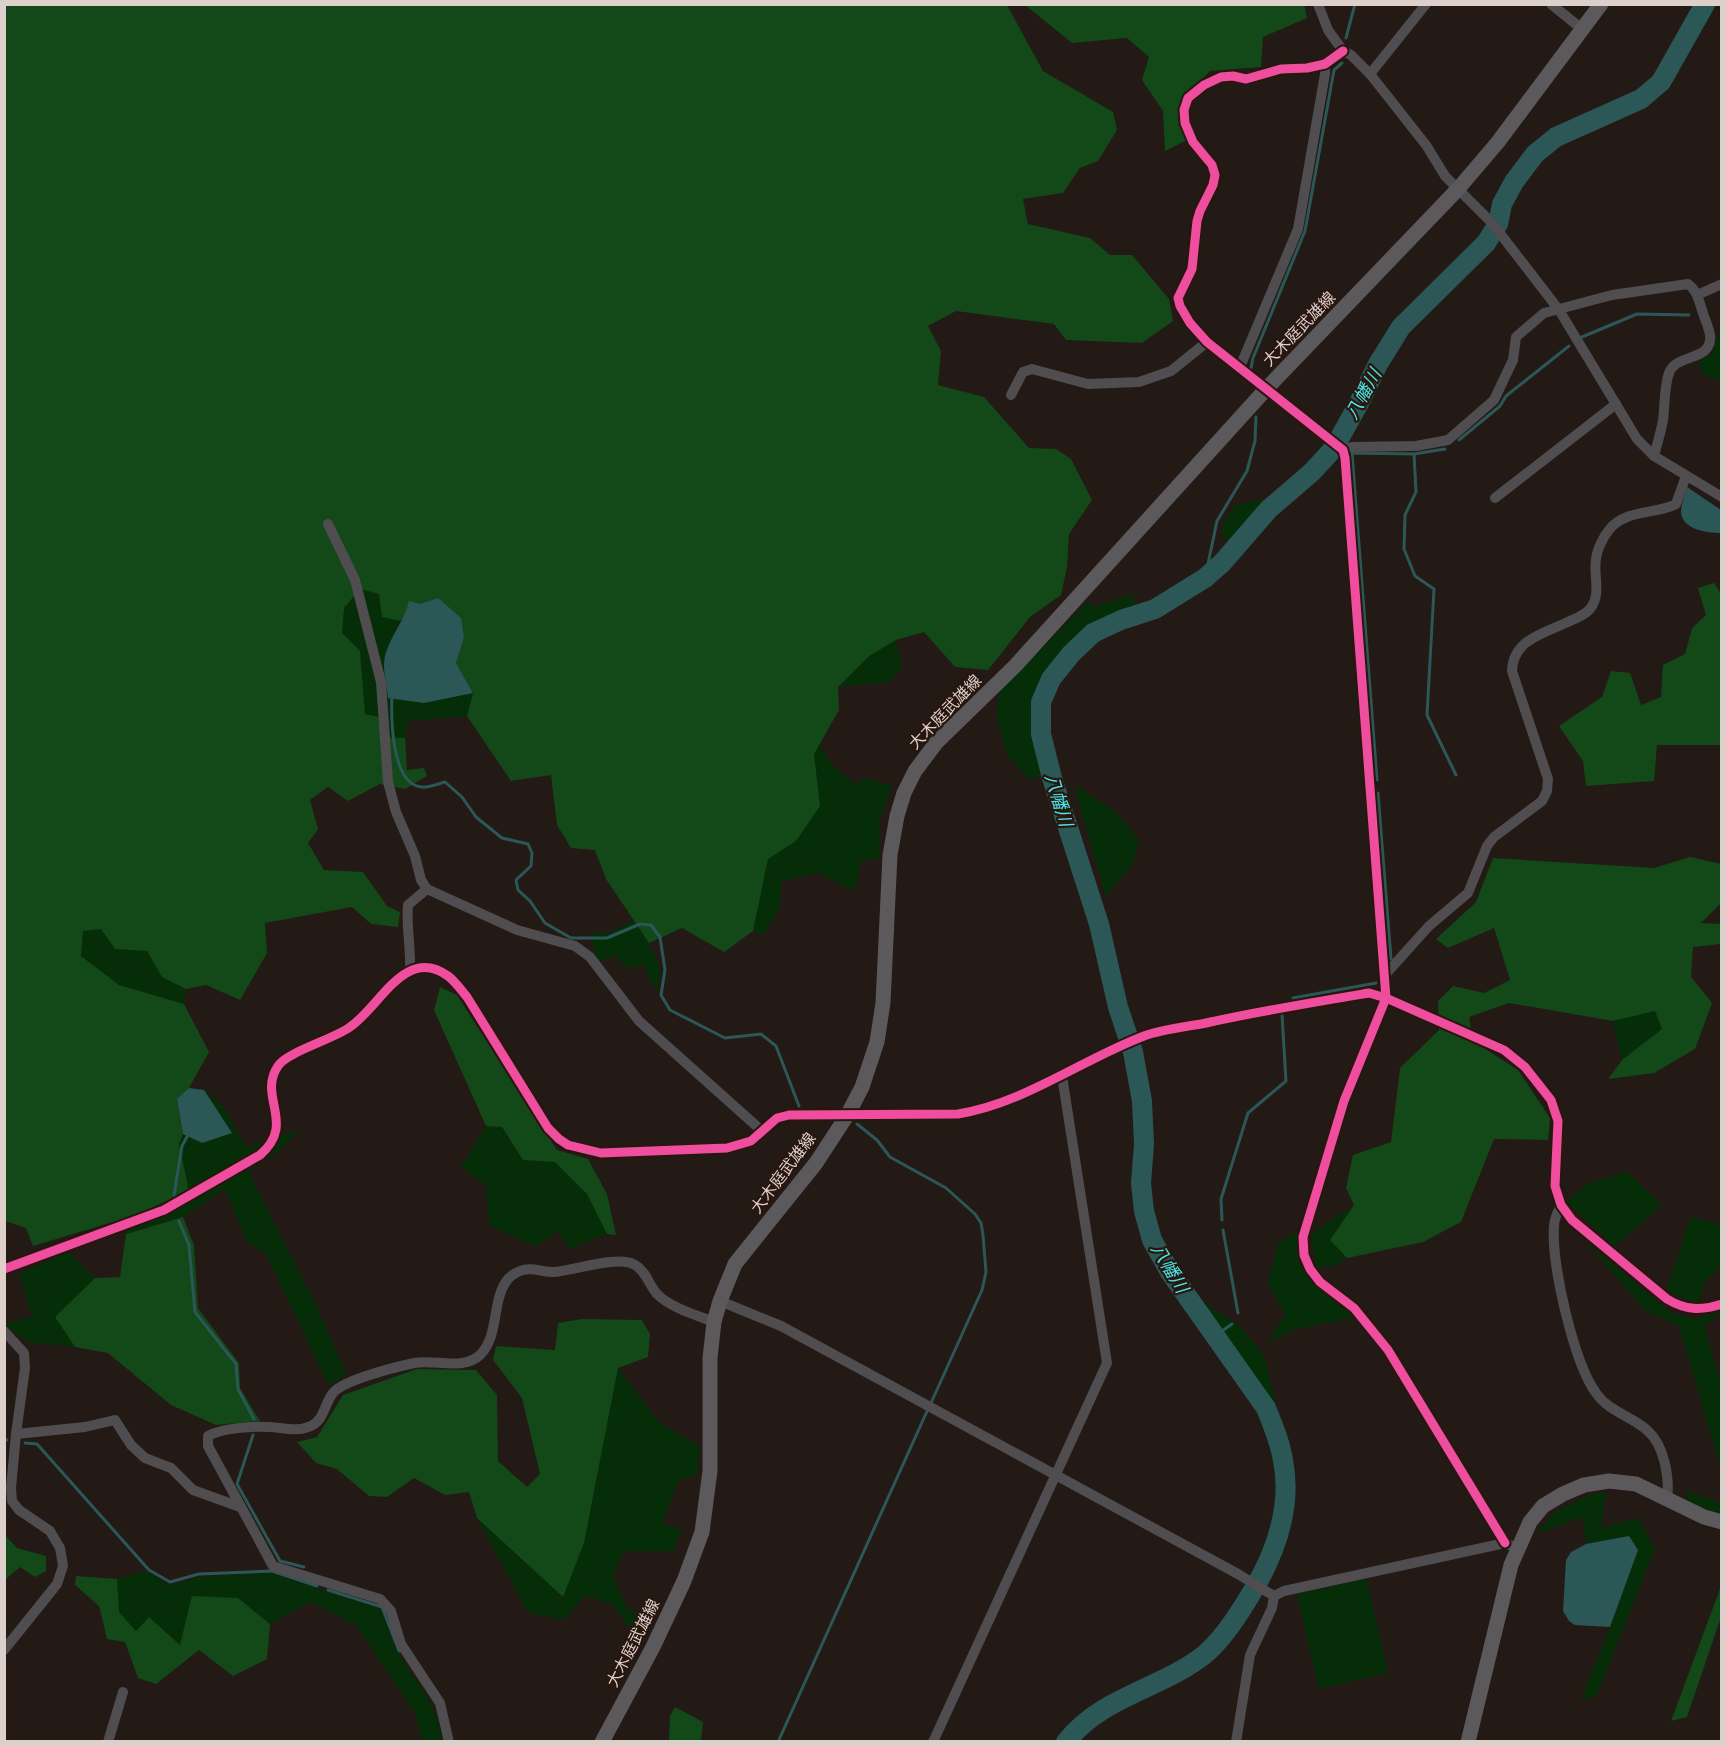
<svg xmlns="http://www.w3.org/2000/svg" width="1726" height="1746" font-family="'Work Sans','Noto Sans JP',sans-serif">
  <rect width="100%" height="100%" fill="#231915"/>
  <g fill="#052e08">
    <path d="M 1721,333 L 1721,381 L 1704,375 L 1697,362 L 1712,354 L 1717,335 Z"/>
    <path d="M 1264,500 L 1229,540 L 1223,539 L 1223,523 L 1235,505 Z"/>
    <path d="M 360,589 L 379,594 L 382,617 L 400,621 L 384,658 L 424,703 L 473,693 L 467,716 L 408,721 L 405,738 L 381,737 L 365,714 L 360,651 L 342,634 L 344,608 Z"/>
    <path d="M 1134,594 L 1135,606 L 1103,618 L 1081,631 L 1038,684 L 1031,711 L 1034,737 L 1043,773 L 1031,781 L 1007,755 L 997,719 L 999,692 L 1089,601 L 1093,607 Z"/>
    <path d="M 896,640 L 902,667 L 889,682 L 838,687 L 869,656 Z"/>
    <path d="M 819,744 L 835,768 L 854,784 L 866,778 L 892,786 L 879,822 L 880,858 L 861,861 L 854,891 L 818,873 L 782,881 L 779,909 L 763,935 L 753,931 L 768,859 L 796,841 L 819,806 L 814,754 Z"/>
    <path d="M 1074,785 L 1116,812 L 1139,840 L 1133,863 L 1106,897 Z"/>
    <path d="M 634,920 L 649,943 L 661,970 L 657,992 L 643,964 L 628,969 L 615,955 L 597,962 L 590,932 L 607,934 Z"/>
    <path d="M 101,929 L 115,949 L 147,951 L 162,977 L 186,989 L 184,1004 L 119,985 L 81,956 L 83,931 Z"/>
    <path d="M 1655,1011 L 1663,1029 L 1622,1060 L 1613,1021 Z"/>
    <path d="M 204,1090 L 224,1107 L 246,1147 L 299,1130 L 282,1149 L 248,1171 L 317,1307 L 346,1374 L 329,1386 L 266,1254 L 247,1242 L 225,1189 L 183,1217 L 126,1234 L 133,1216 L 189,1191 L 179,1144 L 183,1134 L 202,1143 L 231,1133 Z"/>
    <path d="M 486,1126 L 501,1127 L 523,1160 L 555,1162 L 587,1194 L 607,1234 L 569,1249 L 558,1232 L 535,1246 L 489,1225 L 486,1185 L 461,1167 Z"/>
    <path d="M 1627,1172 L 1662,1205 L 1614,1246 L 1567,1202 L 1589,1183 Z"/>
    <path d="M 1354,1205 L 1330,1240 L 1347,1258 L 1335,1265 L 1316,1268 L 1311,1234 Z"/>
    <path d="M 1690,1217 L 1721,1225 L 1721,1266 L 1705,1281 L 1697,1305 L 1667,1290 Z"/>
    <path d="M 1297,1231 L 1298,1260 L 1317,1287 L 1355,1317 L 1293,1330 L 1268,1343 L 1285,1314 L 1268,1284 L 1278,1244 Z"/>
    <path d="M 1583,1239 L 1671,1313 L 1695,1319 L 1721,1312 L 1721,1314 L 1704,1325 L 1721,1385 L 1721,1470 L 1679,1325 L 1647,1312 Z"/>
    <path d="M 68,1252 L 95,1278 L 55,1317 L 75,1347 L 27,1342 L 5,1324 L 32,1317 L 19,1273 Z"/>
    <path d="M 1201,1301 L 1240,1326 L 1265,1357 L 1277,1411 Z"/>
    <path d="M 618,1368 L 659,1422 L 699,1446 L 698,1474 L 679,1480 L 662,1523 L 681,1529 L 674,1551 L 624,1551 L 613,1575 L 627,1608 L 646,1617 L 639,1644 L 614,1605 L 585,1595 L 564,1620 L 528,1613 L 477,1518 L 562,1597 L 584,1543 Z"/>
    <path d="M 1606,1491 L 1601,1528 L 1638,1518 L 1655,1549 L 1596,1697 L 1581,1699 L 1610,1627 L 1638,1550 L 1629,1536 L 1586,1544 L 1583,1517 L 1536,1534 L 1553,1513 L 1587,1496 Z"/>
    <path d="M 1686,1491 L 1721,1503 L 1721,1514 L 1687,1503 Z"/>
    <path d="M 146,1571 L 170,1586 L 198,1577 L 269,1573 L 381,1609 C 386,1622 390,1637 396,1649 C 415,1683 437,1700 442,1741 L 421,1741 L 416,1714 L 356,1625 L 310,1602 L 270,1624 L 238,1598 L 180,1645 L 149,1617 L 136,1631 L 119,1612 L 117,1579 Z"/>
    <path d="M 1366,1579 L 1388,1673 L 1319,1689 L 1297,1594 Z"/>
  </g>
  <g fill="#134819">
    <path d="M 1304,4 L 1307,18 L 1263,37 L 1261,67 L 1210,71 L 1181,102 L 1185,141 L 1165,151 L 1163,111 L 1142,80 L 1149,57 L 1127,38 L 1072,43 L 1025,5 Z"/>
    <path d="M 5,5 L 1007,5 L 1043,71 L 1113,112 L 1117,130 L 1098,161 L 1080,168 L 1063,193 L 1023,199 L 1028,224 L 1090,238 L 1110,255 L 1132,255 L 1169,299 L 1173,321 L 1142,343 L 1066,340 L 1054,324 L 956,311 L 928,326 L 941,351 L 938,385 L 984,397 L 1029,448 L 1056,449 L 1071,459 L 1092,500 L 1069,534 L 1067,567 L 1061,595 L 1030,617 L 988,670 L 955,667 L 924,632 L 896,640 L 869,656 L 838,687 L 839,710 L 814,754 L 820,806 L 796,841 L 768,859 L 753,931 L 724,952 L 682,928 L 649,943 L 606,879 L 595,850 L 571,848 L 557,825 L 551,775 L 511,781 L 467,716 L 473,693 L 456,663 L 464,638 L 438,598 C 423,604 411,608 400,621 L 382,617 L 379,594 L 360,589 L 344,608 L 342,633 L 360,651 L 365,714 L 379,717 L 381,737 L 405,738 L 407,770 L 424,768 L 427,776 L 405,789 L 380,784 L 348,801 L 328,787 L 310,800 L 318,829 L 308,843 L 324,870 L 363,872 L 387,906 L 400,912 L 398,927 L 371,924 L 352,907 L 265,923 L 267,953 L 240,1000 L 206,985 L 186,989 L 162,977 L 147,951 L 115,949 L 101,929 L 83,931 L 81,956 L 119,985 L 184,1004 L 209,1052 L 189,1088 L 177,1100 L 183,1134 L 179,1144 L 189,1191 L 133,1216 L 33,1246 L 26,1228 L 5,1221 Z"/>
    <path d="M 1714,583 L 1722,595 L 1721,745 L 1657,745 L 1654,781 L 1586,786 L 1583,761 L 1559,726 L 1602,697 L 1611,671 L 1630,673 L 1641,705 L 1661,697 L 1663,665 L 1685,654 L 1692,628 L 1706,615 L 1698,588 Z"/>
    <path d="M 1690,857 L 1721,864 L 1721,903 L 1701,923 L 1721,924 L 1721,944 L 1693,947 L 1691,977 L 1712,1003 L 1695,1049 L 1654,1073 L 1608,1079 L 1622,1060 L 1662,1029 L 1655,1011 L 1613,1021 L 1509,1003 L 1469,1017 L 1473,1041 L 1518,1070 L 1550,1118 L 1548,1140 L 1494,1139 L 1461,1222 L 1423,1242 L 1347,1258 L 1330,1240 L 1354,1205 L 1346,1188 L 1353,1155 L 1391,1142 L 1400,1068 L 1439,1030 L 1438,1001 L 1453,986 L 1484,993 L 1510,980 L 1494,928 L 1448,948 L 1436,939 L 1476,902 L 1493,858 L 1654,868 Z"/>
    <path d="M 440,987 L 457,995 L 557,1150 L 588,1159 L 607,1194 L 616,1235 L 607,1234 L 587,1194 L 555,1162 L 523,1160 L 502,1127 L 486,1126 L 434,1010 Z"/>
    <path d="M 183,1217 L 194,1245 L 198,1308 L 239,1363 L 240,1388 L 260,1421 L 216,1425 L 171,1405 L 108,1353 L 75,1347 L 55,1317 L 95,1278 L 120,1277 L 126,1234 Z"/>
    <path d="M 582,1319 L 642,1320 L 650,1334 L 648,1357 L 618,1368 L 584,1543 L 563,1597 L 477,1518 L 469,1492 L 445,1495 L 414,1478 L 387,1497 L 369,1496 L 337,1469 L 316,1463 L 297,1442 L 317,1437 L 343,1395 L 417,1369 L 476,1370 L 497,1395 L 498,1461 L 527,1487 L 540,1474 L 522,1398 L 493,1360 L 496,1346 L 555,1350 L 558,1323 Z"/>
    <path d="M 5,1535 L 17,1548 L 46,1556 L 46,1571 L 35,1577 L 20,1567 L 5,1580 Z"/>
    <path d="M 76,1576 L 117,1579 L 119,1612 L 136,1631 L 149,1617 L 180,1645 L 192,1596 L 238,1598 L 270,1624 L 267,1659 L 233,1676 L 199,1650 L 156,1684 L 138,1678 L 125,1642 L 107,1639 L 99,1606 L 75,1585 Z"/>
    <path d="M 1721,1586 L 1721,1617 L 1687,1717 L 1671,1721 Z"/>
    <path d="M 675,1707 L 703,1722 L 701,1741 L 669,1741 L 670,1716 Z"/>
  </g>
  <g fill="#2c5757">
    <path d="M 1687,487 L 1721,510 L 1721,533 C 1708,533 1682,530 1681,512 C 1681,505 1685,494 1687,487 Z"/>
    <path d="M 438,598 L 461,618 L 464,638 L 456,663 L 473,693 L 424,703 L 388,698 C 387,686 382,668 385,656 C 390,636 405,620 409,601 L 420,604 Z"/>
    <path d="M 189,1088 L 204,1090 L 232,1133 L 202,1143 L 183,1134 L 177,1099 Z"/>
    <path d="M 1629,1536 L 1638,1550 L 1610,1627 L 1575,1625 L 1569,1621 L 1563,1611 L 1566,1560 L 1571,1552 L 1586,1544 Z"/>
  </g>
  <g fill="none" stroke-linecap="round" stroke-linejoin="round">
    <g stroke="#2c5757" stroke-width="3">
      <path d="M 1346,38 L 1355,4"/>
      <path d="M 1582,337 L 1637,314 L 1689,315"/>
      <path d="M 1251,368 L 1253,358 L 1305,231 L 1334,70 L 1342,63"/>
      <path d="M 1459,440 L 1500,406 L 1506,396 L 1569,346"/>
      <path d="M 1414,454 L 1416,492 L 1405,515 L 1404,549 L 1415,576 L 1434,589 L 1427,715 L 1456,775"/>
      <path d="M 1205,578 L 1217,521 L 1247,471 L 1255,441 L 1256,417"/>
      <path d="M 392,695 C 391,717 391,785 422,787 C 428,788 438,784 445,782 L 462,797 L 476,817 L 502,838 L 528,844 L 532,853 L 531,866 L 516,880 L 518,890 L 530,901 L 545,923 L 571,938 L 607,938 L 640,924 L 651,925 L 660,937 L 665,970 L 661,995 L 670,1010 L 725,1038 L 761,1034 L 776,1046 L 799,1106"/>
      <path d="M 1377,780 L 1352,453 L 1414,454 L 1445,449"/>
      <path d="M 1378,793 L 1391,959"/>
      <path d="M 1293,998 L 1376,983"/>
      <path d="M 857,1124 L 877,1140 L 890,1157 L 946,1188 L 975,1214 L 981,1223 L 983,1235 L 986,1272 L 982,1290 L 931,1403"/>
      <path d="M 174,1195 L 182,1146 L 189,1133"/>
      <path d="M 1222,1220 L 1221,1199 L 1248,1113 L 1286,1081 L 1282,1015"/>
      <path d="M 179,1221 L 189,1245 L 195,1312 L 236,1364 L 238,1389 L 254,1419"/>
      <path d="M 1223,1230 L 1238,1313"/>
      <path d="M 1215,1336 L 1232,1324"/>
      <path d="M 253,1435 L 237,1484 L 280,1561 L 304,1567"/>
      <path d="M 4,1439 L 7,1440"/>
      <path d="M 25,1443 L 37,1444 L 149,1570 L 170,1582 L 199,1574 L 272,1571 L 317,1586"/>
      <path d="M 328,1590 L 382,1607 L 399,1651"/>
      <path d="M 778,1742 L 928,1409"/>
    </g>
    <path stroke="#2c5757" stroke-width="20" d="M 1066,1742 C 1102,1696 1161,1689 1204,1655 C 1221,1641 1235,1620 1246,1602 C 1273,1560 1293,1511 1283,1460 C 1280,1442 1273,1425 1266,1408 L 1170,1272 L 1152,1240 L 1144,1211 L 1141,1183 L 1144,1144 L 1142,1101 L 1133,1052 L 1118,1007 L 1099,924 L 1052,778 L 1041,734 L 1041,702 L 1051,679 L 1071,654 L 1093,633 L 1121,620 L 1155,609 L 1205,578 L 1222,563 L 1269,509 L 1312,472 L 1334,448 L 1358,405 L 1378,364 L 1401,327 L 1486,243 L 1498,224 L 1502,204 L 1514,182 L 1535,154 L 1556,137 L 1641,99 L 1661,82 L 1705,4"/>
    <g stroke="#4f4d4f" stroke-width="10">
      <path d="M 1318,4 L 1328,30 L 1343,51 L 1351,55 L 1370,74 L 1426,145 L 1445,176 L 1492,223 L 1559,310 L 1637,439 L 1654,456 L 1722,497"/>
      <path d="M 1551,4 L 1582,29"/>
      <path d="M 1343,51 L 1325,64 L 1307,68 L 1281,69 L 1246,79 L 1233,76 L 1221,77 L 1204,85 L 1188,98 L 1184,110 L 1185,123 L 1193,142 L 1212,165 L 1215,175 L 1213,185 L 1200,211 L 1197,221 L 1192,269 L 1178,298 L 1180,306 L 1190,323 L 1207,342 L 1343,450 L 1345,458 L 1386,998 L 1344,1101 L 1303,1237 L 1304,1255 L 1310,1269 L 1320,1282 L 1354,1308 L 1388,1350 L 1505,1543"/>
      <path d="M 1370,74 L 1426,4"/>
      <path d="M 1697,295 L 1722,284"/>
      <path d="M 1240,367 L 1298,229 L 1325,74 L 1325,64"/>
      <path d="M 1011,395 L 1023,372 L 1032,369 L 1088,384 L 1139,382 L 1171,371 L 1207,342"/>
      <path d="M 1343,450 L 1352,447 L 1416,446 L 1448,440 L 1494,400 L 1513,360 L 1516,337 L 1544,313 L 1612,295 L 1688,284 C 1698,291 1699,302 1703,313 C 1705,320 1709,328 1710,335 C 1713,362 1676,353 1669,373 C 1664,387 1665,405 1663,420 C 1661,432 1657,444 1654,456"/>
      <path d="M 1495,498 L 1616,404"/>
      <path d="M 328,524 L 355,580 L 381,682 L 388,782 L 396,812 L 415,856 L 421,880 L 427,889 L 517,930 L 575,946 L 590,957 L 639,1021 L 762,1131"/>
      <path d="M 410,970 C 411,947 406,926 408,905 L 427,889"/>
      <path d="M 1384,976 L 1429,926 L 1468,893 L 1487,846 L 1494,837 L 1542,801 L 1547,791 L 1548,779 L 1512,671 C 1513,639 1545,633 1570,621 C 1577,618 1585,615 1590,609 C 1602,594 1593,576 1596,559 C 1597,550 1603,537 1609,530 C 1625,509 1655,515 1676,504 L 1686,476"/>
      <path d="M 1561,1205 C 1558,1211 1554,1219 1554,1226 C 1551,1264 1574,1363 1596,1393 C 1609,1412 1632,1416 1648,1431 C 1664,1445 1670,1478 1667,1499"/>
      <path d="M 4,1269 L 164,1210 L 260,1155 C 297,1123 257,1097 278,1066 C 287,1052 334,1039 350,1027 C 380,1007 405,945 448,976 C 455,981 461,990 467,997 L 548,1128 L 559,1139 L 568,1145 L 601,1153 L 727,1148 L 751,1141 L 777,1118 L 789,1115 L 958,1114 C 1025,1103 1081,1060 1144,1036 C 1163,1029 1186,1027 1206,1023 C 1260,1011 1315,1002 1369,993 L 1386,998 L 1504,1050 L 1525,1067 L 1551,1100 L 1558,1121 L 1555,1186 L 1561,1205 L 1572,1220 L 1667,1299 C 1685,1310 1701,1311 1722,1304"/>
      <path d="M 720,1301 L 781,1326 L 1238,1574 L 1274,1596"/>
      <path d="M 4,1331 L 24,1353 L 25,1368 L 16,1434 L 11,1488 L 12,1501 L 19,1510 L 50,1531 L 60,1548 L 63,1566 L 57,1584 L 4,1650"/>
      <path d="M 16,1434 L 85,1427 L 115,1420 L 131,1445 L 145,1458 L 171,1468 L 193,1490 L 240,1507"/>
      <path d="M 1274,1596 L 1284,1591 L 1505,1543 L 1510,1545"/>
      <path d="M 108,1742 L 123,1692"/>
      <path d="M 449,1742 L 440,1703 L 401,1644 L 391,1611 L 380,1599 L 273,1566 L 208,1446 L 208,1436 C 221,1428 254,1426 270,1427 C 284,1428 298,1432 311,1426 C 325,1419 324,1404 333,1393 C 343,1380 396,1367 414,1363 C 434,1359 463,1371 480,1355 C 500,1335 491,1300 508,1279 C 511,1275 519,1271 523,1270 C 534,1267 544,1273 555,1272 C 575,1270 619,1255 635,1265 C 646,1271 649,1285 657,1294 C 671,1308 696,1315 714,1322"/>
      <path d="M 933,1742 L 1107,1363 L 1062,1076"/>
      <path d="M 1236,1742 L 1250,1655 L 1272,1608 L 1274,1596"/>
    </g>
    <g stroke="#5b595b" stroke-width="15">
      <path d="M 602,1742 L 653,1647 L 684,1581 L 702,1532 L 710,1471 L 710,1358 L 714,1322 L 720,1301 L 735,1264 L 816,1163 L 848,1114 L 862,1087 L 877,1042 L 883,1003 L 890,855 L 897,816 L 904,793 L 915,771 L 936,743 L 1016,665 L 1267,388 L 1458,189 L 1498,142 L 1601,4"/>
      <path d="M 1468,1742 L 1511,1565 L 1530,1522 L 1543,1506 L 1563,1494 L 1584,1485 L 1609,1481 L 1636,1484 L 1704,1517 L 1722,1522"/>
    </g>
    <g stroke="#29160f" stroke-width="13">
      <g id="cycleway">
        <path d="M 1343,51 L 1325,64 L 1307,68 L 1281,69 L 1246,79 L 1233,76 L 1221,77 L 1204,85 L 1188,98 L 1184,110 L 1185,123 L 1193,142 L 1212,165 L 1215,175 L 1213,185 L 1200,211 L 1197,221 L 1192,269 L 1178,298 L 1180,306 L 1190,323 L 1207,342 L 1343,450 L 1345,458 L 1386,998 L 1344,1101 L 1303,1237 L 1304,1255 L 1310,1269 L 1320,1282 L 1354,1308 L 1388,1350 L 1505,1543"/>
        <path d="M 4,1269 L 164,1210 L 260,1155 C 297,1123 257,1097 278,1066 C 287,1052 334,1039 350,1027 C 380,1007 405,945 448,976 C 455,981 461,990 467,997 L 548,1128 L 559,1139 L 568,1145 L 601,1153 L 727,1148 L 751,1141 L 777,1118 L 789,1115 L 958,1114 C 1025,1103 1081,1060 1144,1036 C 1163,1029 1186,1027 1206,1023 C 1260,1011 1315,1002 1369,993 L 1386,998 L 1504,1050 L 1525,1067 L 1551,1100 L 1558,1121 L 1555,1186 L 1561,1205 L 1572,1220 L 1667,1299 C 1685,1310 1701,1311 1722,1304"/>
      </g>
    </g>
    <use href="#cycleway" stroke="#ef4d9e" stroke-width="9"/>
  </g>
  <g text-anchor="middle" dominant-baseline="central" stroke-width="4.5" stroke-linejoin="round" paint-order="stroke">
    <g font-size="16" fill="#ddcfca" stroke="#29160f">
      <text transform="translate(1299 329) rotate(-46)">大木庭武雄線</text>
      <text transform="translate(945 712) rotate(-46)">大木庭武雄線</text>
      <text transform="translate(783 1173) rotate(-53)">大木庭武雄線</text>
      <text transform="translate(633 1643) rotate(-63)">大木庭武雄線</text>
    </g>
    <g font-size="18" font-style="italic" fill="#47e5e6" stroke="#29160f">
      <text transform="translate(1363 394) rotate(-61)">八幡川</text>
      <text transform="translate(1059 800) rotate(73)">八幡川</text>
      <text transform="translate(1170 1268) rotate(59)">八幡川</text>
    </g>
  </g>
  <rect width="1726" height="1746" fill="none" stroke="#ddcfca" stroke-width="12"/>
</svg>
